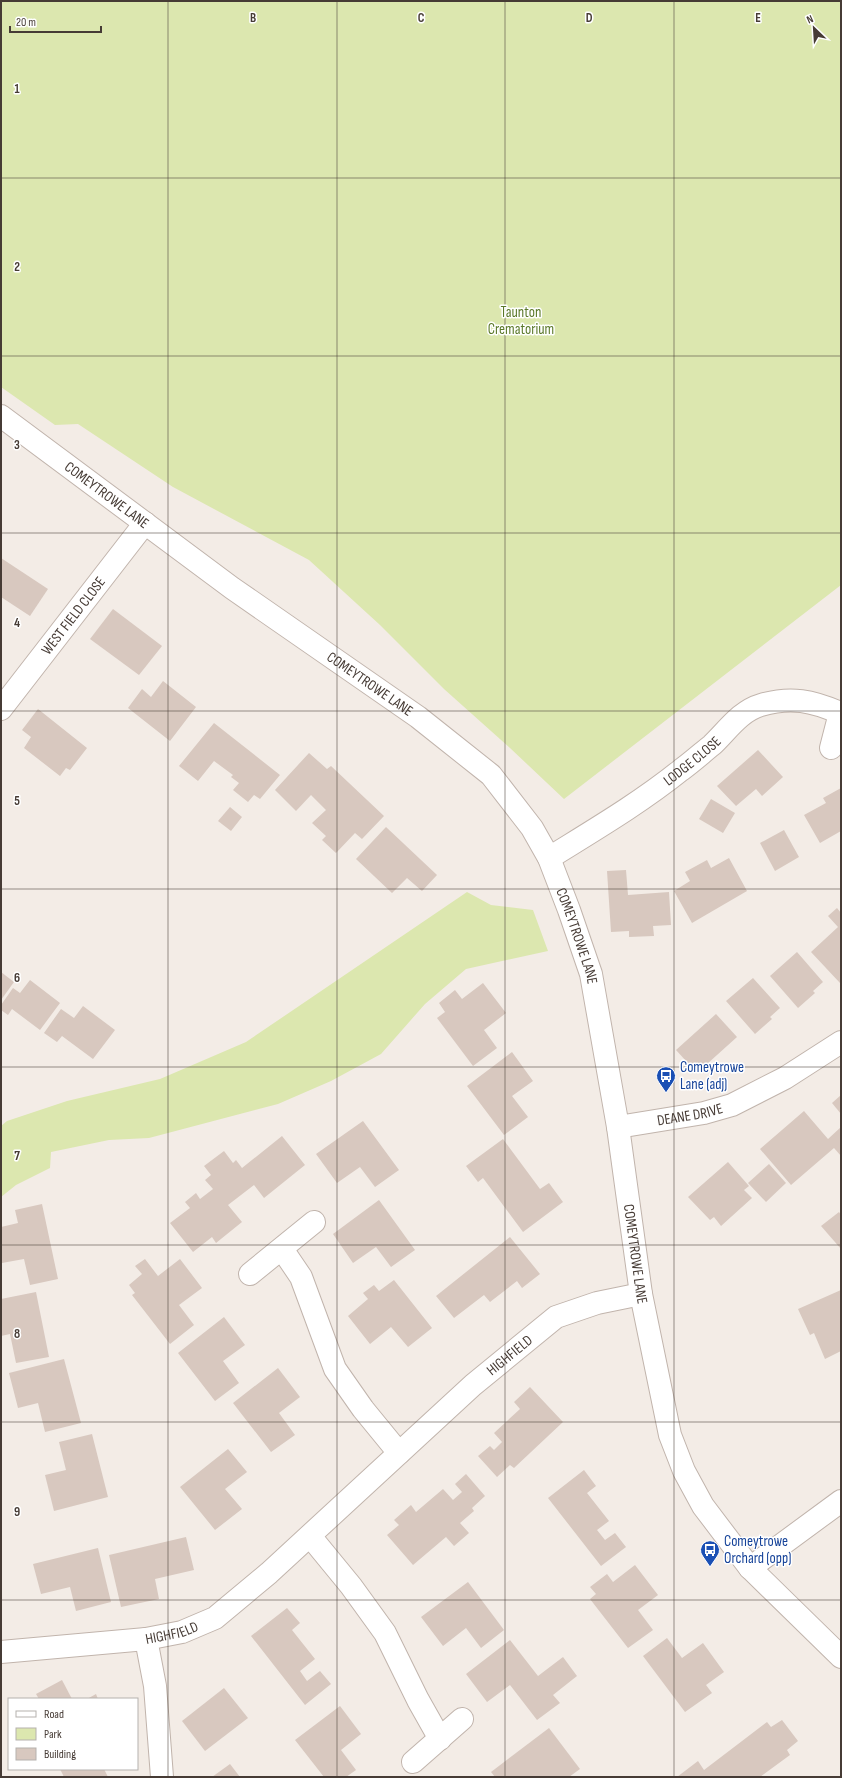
<svg xmlns="http://www.w3.org/2000/svg" width="842" height="1778" font-family="'Sofia Sans Condensed',sans-serif">
  <rect width="100%" height="100%" fill="#f3ece6"/>
  <g fill="#dce7af">
    <path d="M 1,1 L 841,1 L 841,585 L 564,799 L 510,748 L 444,689 L 380,625 L 309,560 L 173,487 L 78,424 L 55,425 L 1,387 Z"/>
    <path d="M 467,892 L 491,905 L 533,910 L 548,951 L 466,969 L 425,1004 L 381,1054 L 331,1081 L 278,1104 L 149,1138 L 109,1140 L 51,1152 L 50,1168 L 16,1185 L 1,1197 L 1,1126 L 7,1121 L 67,1101 L 160,1079 L 246,1042 Z"/>
  </g>
  <g fill="#d8c8bf">
    <path d="M 1,558 L 48,589 L 30,616 L 1,597 Z"/>
    <path d="M 113,609 L 162,646 L 139,675 L 90,639 Z"/>
    <path d="M 163,681 L 196,707 L 170,741 L 128,708 L 142,689 L 151,697 Z"/>
    <path d="M 38,709 L 87,748 L 70,770 L 66,768 L 60,776 L 24,748 L 31,737 L 22,730 Z"/>
    <path d="M 214,723 L 280,775 L 260,799 L 254,795 L 248,802 L 233,790 L 239,783 L 231,777 L 233,775 L 214,761 L 198,781 L 179,766 Z"/>
    <path d="M 758,750 L 783,777 L 762,796 L 756,789 L 736,806 L 717,786 Z"/>
    <path d="M 309,753 L 327,769 L 331,766 L 384,816 L 362,839 L 355,833 L 336,853 L 322,840 L 326,836 L 312,823 L 326,810 L 311,795 L 296,811 L 275,790 Z"/>
    <path d="M 841,788 L 841,831 L 820,843 L 804,815 L 826,803 L 823,798 Z"/>
    <path d="M 711,799 L 735,813 L 723,833 L 699,819 Z"/>
    <path d="M 230,807 L 242,817 L 231,831 L 218,821 Z"/>
    <path d="M 386,827 L 437,875 L 422,891 L 407,878 L 392,893 L 356,859 Z"/>
    <path d="M 784,830 L 799,857 L 775,871 L 760,843 Z"/>
    <path d="M 729,858 L 747,891 L 692,923 L 674,891 L 690,881 L 685,872 L 707,860 L 711,868 Z"/>
    <path d="M 626,870 L 628,895 L 669,892 L 671,925 L 653,926 L 654,936 L 629,937 L 629,931 L 611,932 L 607,871 Z"/>
    <path d="M 837,908 L 841,913 L 841,982 L 840,983 L 811,952 L 838,927 L 828,916 Z"/>
    <path d="M 797,952 L 823,982 L 813,991 L 815,993 L 798,1008 L 770,976 Z"/>
    <path d="M 1,972 L 14,982 L 1,1000 Z"/>
    <path d="M 753,978 L 780,1008 L 770,1017 L 772,1019 L 755,1034 L 726,1001 Z"/>
    <path d="M 30,980 L 60,1003 L 40,1030 L 12,1009 L 8,1015 L 1,1010 L 1,1005 L 13,988 L 20,993 Z"/>
    <path d="M 483,983 L 506,1013 L 484,1030 L 497,1048 L 473,1066 L 437,1018 L 445,1012 L 439,1003 L 455,990 L 462,999 Z"/>
    <path d="M 83,1006 L 115,1030 L 93,1059 L 62,1036 L 57,1042 L 44,1033 L 61,1009 L 74,1018 Z"/>
    <path d="M 716,1014 L 737,1037 L 697,1073 L 676,1050 Z"/>
    <path d="M 512,1052 L 533,1081 L 512,1096 L 528,1117 L 504,1135 L 467,1086 Z"/>
    <path d="M 841,1095 L 841,1114 L 832,1103 Z"/>
    <path d="M 804,1111 L 828,1139 L 841,1127 L 841,1156 L 834,1148 L 791,1185 L 760,1149 Z"/>
    <path d="M 363,1121 L 399,1170 L 375,1187 L 360,1167 L 337,1183 L 316,1154 Z"/>
    <path d="M 282,1136 L 305,1165 L 264,1198 L 254,1185 L 228,1205 L 242,1222 L 216,1243 L 212,1237 L 193,1252 L 170,1223 L 190,1208 L 185,1202 L 196,1193 L 200,1199 L 213,1189 L 205,1180 L 211,1175 L 204,1166 L 224,1151 L 233,1163 L 236,1160 L 242,1168 Z"/>
    <path d="M 503,1139 L 540,1189 L 549,1183 L 563,1202 L 523,1232 L 483,1178 L 478,1182 L 466,1166 Z"/>
    <path d="M 728,1162 L 749,1186 L 744,1190 L 752,1198 L 721,1226 L 714,1217 L 710,1220 L 688,1197 Z"/>
    <path d="M 769,1164 L 786,1183 L 766,1202 L 748,1183 Z"/>
    <path d="M 379,1200 L 415,1250 L 391,1267 L 376,1247 L 353,1263 L 333,1234 Z"/>
    <path d="M 42,1204 L 58,1279 L 30,1285 L 24,1259 L 2,1263 L 1,1227 L 18,1223 L 15,1210 Z"/>
    <path d="M 839,1212 L 841,1215 L 841,1249 L 821,1226 Z"/>
    <path d="M 510,1237 L 540,1274 L 522,1288 L 517,1281 L 490,1302 L 484,1295 L 454,1318 L 436,1296 Z"/>
    <path d="M 145,1259 L 158,1276 L 180,1259 L 202,1288 L 179,1305 L 194,1325 L 170,1344 L 132,1295 L 135,1293 L 129,1285 L 142,1274 L 135,1266 Z"/>
    <path d="M 394,1280 L 432,1328 L 408,1347 L 391,1327 L 370,1344 L 348,1316 L 368,1299 L 363,1293 L 374,1285 L 379,1291 Z"/>
    <path d="M 841,1290 L 841,1351 L 825,1359 L 814,1333 L 810,1335 L 798,1309 Z"/>
    <path d="M 36,1292 L 49,1357 L 16,1363 L 10,1334 L 1,1336 L 1,1299 Z"/>
    <path d="M 224,1317 L 245,1345 L 223,1361 L 239,1383 L 215,1401 L 178,1353 Z"/>
    <path d="M 64,1359 L 81,1423 L 45,1432 L 38,1403 L 18,1408 L 9,1373 Z"/>
    <path d="M 278,1368 L 300,1397 L 279,1413 L 295,1435 L 271,1452 L 233,1403 Z"/>
    <path d="M 530,1387 L 563,1422 L 514,1468 L 510,1465 L 497,1477 L 478,1456 L 490,1446 L 494,1450 L 502,1442 L 494,1433 L 520,1409 L 514,1402 Z"/>
    <path d="M 92,1434 L 108,1497 L 54,1511 L 45,1475 L 66,1470 L 59,1442 Z"/>
    <path d="M 228,1449 L 247,1472 L 225,1489 L 242,1509 L 215,1530 L 180,1487 Z"/>
    <path d="M 584,1470 L 596,1486 L 587,1493 L 609,1521 L 597,1530 L 605,1540 L 615,1533 L 626,1547 L 601,1566 L 548,1498 Z"/>
    <path d="M 466,1474 L 485,1496 L 472,1508 L 474,1511 L 460,1523 L 469,1533 L 454,1546 L 446,1537 L 413,1565 L 387,1535 L 399,1525 L 394,1520 L 411,1505 L 416,1512 L 443,1489 L 453,1500 L 462,1492 L 455,1484 Z"/>
    <path d="M 186,1537 L 194,1570 L 155,1579 L 159,1599 L 121,1607 L 109,1555 Z"/>
    <path d="M 98,1548 L 111,1602 L 76,1611 L 70,1587 L 41,1594 L 33,1564 Z"/>
    <path d="M 635,1565 L 658,1595 L 638,1610 L 653,1630 L 628,1648 L 590,1599 L 596,1594 L 590,1587 L 607,1574 L 613,1582 Z"/>
    <path d="M 468,1582 L 504,1630 L 481,1648 L 466,1628 L 443,1646 L 421,1617 Z"/>
    <path d="M 287,1608 L 300,1623 L 292,1630 L 315,1659 L 300,1671 L 307,1681 L 320,1671 L 331,1684 L 305,1705 L 251,1636 Z"/>
    <path d="M 667,1638 L 682,1658 L 703,1643 L 724,1672 L 706,1685 L 712,1693 L 685,1712 L 643,1656 Z"/>
    <path d="M 510,1640 L 538,1676 L 563,1657 L 577,1676 L 553,1695 L 560,1703 L 537,1720 L 510,1685 L 487,1702 L 466,1674 Z"/>
    <path d="M 62,1680 L 72,1699 L 39,1699 L 36,1694 Z"/>
    <path d="M 224,1688 L 248,1718 L 205,1751 L 182,1721 Z"/>
    <path d="M 96,1694 L 98,1699 L 87,1699 Z"/>
    <path d="M 340,1706 L 361,1734 L 341,1750 L 356,1770 L 346,1777 L 324,1777 L 295,1740 Z"/>
    <path d="M 782,1720 L 798,1741 L 787,1750 L 790,1755 L 760,1777 L 677,1777 L 698,1761 L 704,1770 L 767,1722 L 771,1727 Z"/>
    <path d="M 549,1728 L 580,1769 L 569,1777 L 495,1777 L 491,1772 Z"/>
    <path d="M 230,1764 L 240,1777 L 212,1777 Z"/>
    <path d="M 60,1769 L 104,1769 L 108,1777 L 64,1777 Z"/>
  </g>
  <g fill="none" stroke-linecap="round" stroke-linejoin="round">
    <g stroke="#c1b4ac" stroke-width="24">
      <g id="minor">
        <path id="s1" d="M 1,416 L 232,588 L 418,717 L 491,775 L 532,828 L 549,858 L 569,910 L 591,974 L 618,1127 L 641,1294 L 670,1435 L 684,1471 L 703,1506 L 750,1568 L 841,1657"/>
        <path id="s2" d="M 1,709 L 145,523"/>
        <path id="s3" d="M 549,858 C 594,830 640,803 681,770 C 692,762 702,753 712,745 C 727,731 740,711 761,705 C 791,696 813,701 840,713 L 831,748"/>
        <path id="s4" d="M 618,1127 L 704,1113 L 732,1105 L 785,1078 L 841,1042"/>
        <path d="M 282,1249 L 301,1277 L 335,1369 L 363,1409 L 399,1453"/>
        <path d="M 250,1274 L 314,1222"/>
        <path d="M 310,1536 L 351,1586 L 385,1633 L 418,1700 L 440,1739"/>
        <path d="M 750,1568 L 841,1501"/>
        <path d="M 146,1639 L 155,1686 L 162,1777"/>
        <path id="s5" d="M 1,1652 L 146,1639 L 182,1632 L 215,1618 L 269,1573 L 473,1385 L 556,1317 L 597,1303 L 641,1294"/>
        <path d="M 413,1762 L 462,1719"/>
      </g>
    </g>
    <use href="#minor" stroke="#fff" stroke-width="22"/>
  </g>
  <path fill="none" stroke="#463b35" stroke-width="1" stroke-opacity="0.55" d="M 168,1 L 168,1777M 337,1 L 337,1777M 505,1 L 505,1777M 674,1 L 674,1777M 1,178 L 841,178M 1,356 L 841,356M 1,533 L 841,533M 1,711 L 841,711M 1,889 L 841,889M 1,1067 L 841,1067M 1,1245 L 841,1245M 1,1422 L 841,1422M 1,1600 L 841,1600"/>
  <defs>
    <g id="bus-pin" transform="scale(1)"><path d="M0 17L-7.5 6A9.5 9.5 0 1 1 7.5 6Z" fill="#1a4fb4" stroke="#fff"/><path d="M-5-6H5V4H4V6H2V4H-2V6H-4V4H-5ZM-3.5-4V0h7V-4ZM-3.5 1.2v1.5H-2V1.2ZM2 1.2v1.5H3.5V1.2Z" fill="#fff"/></g>
  </defs>
  <g fill-rule="evenodd">
    <use href="#bus-pin" x="666" y="1076"/>
    <use href="#bus-pin" x="710" y="1550"/>
  </g>
  <g text-anchor="middle" dominant-baseline="central" stroke-width="3" stroke-linejoin="round" paint-order="stroke">
    <g font-size="15" fill="#5a7829" stroke="#fff">
      <text x="521" y="312">Taunton<tspan x="521" dy="17">Crematorium</tspan></text>
    </g>
    <g font-size="15" fill="#463b35" stroke="#fff">
      <text stroke="none"><textPath href="#s1" startOffset="132">COMEYTROWE LANE</textPath></text>
      <text stroke="none"><textPath href="#s2" startOffset="118">WEST FIELD CLOSE</textPath></text>
      <text stroke="none"><textPath href="#s1" startOffset="456">COMEYTROWE LANE</textPath></text>
      <text stroke="none"><textPath href="#s3" startOffset="173">LODGE CLOSE</textPath></text>
      <text stroke="none"><textPath href="#s1" startOffset="792">COMEYTROWE LANE</textPath></text>
      <text stroke="none"><textPath href="#s4" startOffset="73">DEANE DRIVE</textPath></text>
      <text stroke="none"><textPath href="#s1" startOffset="1116">COMEYTROWE LANE</textPath></text>
      <text stroke="none"><textPath href="#s5" startOffset="613">HIGHFIELD</textPath></text>
      <text stroke="none"><textPath href="#s5" startOffset="172">HIGHFIELD</textPath></text>
    </g>
    <g font-size="15" fill="#164399" stroke="#fff" text-anchor="start">
      <text x="680" y="1067">Comeytrowe<tspan x="680" dy="17">Lane (adj)</tspan></text>
      <text x="724" y="1541">Comeytrowe<tspan x="724" dy="17">Orchard (opp)</tspan></text>
    </g>
  </g>
  <g font-size="13" text-anchor="middle" font-weight="bold" fill="#463b35" stroke="#fff" stroke-width="3" stroke-linejoin="round" paint-order="stroke">
    <text x="253" y="22">B</text>
    <text x="421" y="22">C</text>
    <text x="589" y="22">D</text>
    <text x="758" y="22">E</text>
    <text x="17" y="93">1</text>
    <text x="17" y="271">2</text>
    <text x="17" y="449">3</text>
    <text x="17" y="627">4</text>
    <text x="17" y="805">5</text>
    <text x="17" y="982">6</text>
    <text x="17" y="1160">7</text>
    <text x="17" y="1338">8</text>
    <text x="17" y="1516">9</text>
  </g>
  <rect width="842" height="1778" fill="none" stroke="#463b35" stroke-width="4"/>
  <rect x="8" y="1698" width="130" height="72" fill="#ffffff" stroke="#b5b1ae"/>
  <rect x="16" y="1711" width="20" height="6" fill="#ffffff" stroke="#b5b1ae"/>
  <text x="44" y="1718" font-size="12" fill="#463b35">Road</text>
  <rect x="16" y="1728" width="20" height="12" fill="#dce7af" stroke="#b5b1ae"/>
  <text x="44" y="1738" font-size="12" fill="#463b35">Park</text>
  <rect x="16" y="1748" width="20" height="12" fill="#d8c8bf" stroke="#b5b1ae"/>
  <text x="44" y="1758" font-size="12" fill="#463b35">Building</text>
  <g transform="translate(814 28) rotate(335)" stroke="#ffffff" stroke-width="3" paint-order="stroke">
  <path d="M0-3L7 15L0 10L-7 15Z" fill="#463b35"/>
  <text y="-6" font-size="11" font-weight="bold" text-anchor="middle" fill="#463b35">N</text>
  </g>
  <path d="M10 26v6h91v-6" fill="none" stroke="#463b35" stroke-width="2"/>
  <text x="16" y="26" font-size="12" fill="#463b35" stroke="#ffffff" stroke-width="3" paint-order="stroke">20 m</text>
</svg>
